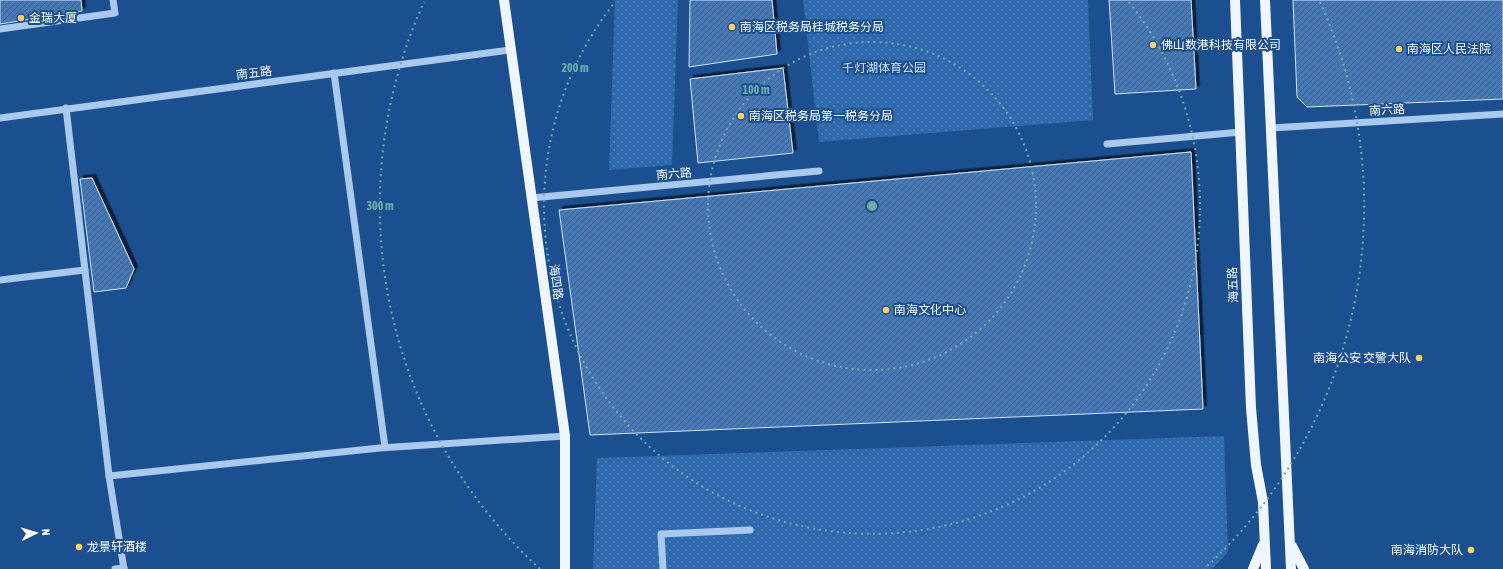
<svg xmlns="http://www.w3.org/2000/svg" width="1503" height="569" font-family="'Asap Condensed','Noto Sans SC',sans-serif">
  <defs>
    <pattern id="park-dots" width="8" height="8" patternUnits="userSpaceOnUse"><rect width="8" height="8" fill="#2e69ad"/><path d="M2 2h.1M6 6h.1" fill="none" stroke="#4d80b9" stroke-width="1.8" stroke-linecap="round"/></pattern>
    <pattern id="building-hatch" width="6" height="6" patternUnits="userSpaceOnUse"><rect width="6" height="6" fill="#4478b7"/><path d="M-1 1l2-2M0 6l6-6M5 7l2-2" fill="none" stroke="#486282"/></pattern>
    <filter id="shadow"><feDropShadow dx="3.5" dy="-3.5" stdDeviation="0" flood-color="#0009"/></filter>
  </defs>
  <rect width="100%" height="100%" fill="#1b4f8f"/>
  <g fill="url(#park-dots)">
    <path d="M 615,0 L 678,0 L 672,165 L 609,170 Z"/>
    <path d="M 803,0 L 1088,0 L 1093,120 L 819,142 Z"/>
    <path d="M 1224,436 L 1228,552 L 1212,569 L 593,569 L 597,458 Z"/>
  </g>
  <g fill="url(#building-hatch)" stroke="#cfe3fa" filter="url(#shadow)">
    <path d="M 0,0 L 81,0 L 82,11 L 0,24 Z"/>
    <path d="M 690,0 L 772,0 L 777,54 L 689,67 Z"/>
    <path d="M 1109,0 L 1191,0 L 1196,89 L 1115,94 Z"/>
    <path d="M 1293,0 L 1503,0 L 1503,99 L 1307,107 L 1297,97 Z"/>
    <path d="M 783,68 L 793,153 L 698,163 L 690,79 Z"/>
    <path d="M 1191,152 L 1203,409 L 590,435 L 559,210 Z"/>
    <path d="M 92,178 L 134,269 L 126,288 L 94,292 L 80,179 Z"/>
  </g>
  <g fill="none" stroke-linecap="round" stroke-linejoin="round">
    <g stroke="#a9c9ee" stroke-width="7">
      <path d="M 0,29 L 115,13 L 113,0"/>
      <path d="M 334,73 L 385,447"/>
      <path d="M 66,108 L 109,476 L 124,569"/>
      <path d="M 0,118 L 510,50"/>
      <path d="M 1271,128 L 1503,114"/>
      <path d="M 1107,144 L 1241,132"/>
      <path d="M 531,198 L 819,171"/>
      <path d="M 0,280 L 85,270"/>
      <path d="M 109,476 L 380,448 L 565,436"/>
      <path d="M 115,569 L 124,568"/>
      <path d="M 663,569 L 661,534 L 750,530"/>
    </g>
    <g stroke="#f0f6ff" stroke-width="10">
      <path d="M 504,0 L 565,436 L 565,569"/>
      <path d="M 1235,0 L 1251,408 L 1256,465 L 1263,502 L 1266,569"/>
      <path d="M 1265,0 L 1291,569"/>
      <path d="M 1292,546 L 1304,569"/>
      <path d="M 1253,569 L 1263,545"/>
    </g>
  </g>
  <g fill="none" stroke="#6fada8" stroke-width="2" stroke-dasharray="2 4">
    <circle cx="872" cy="206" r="164"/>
    <path d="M1129 2A328 328 0 1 1 615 2"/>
    <path d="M540 569A492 492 0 0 1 424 2M1320 2A492 492 0 0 1 1204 569"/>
  </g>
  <g fill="#ffd166" stroke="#1b4f8f" stroke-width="1.5">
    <circle cx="21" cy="18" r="4"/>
    <circle cx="732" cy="27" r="4"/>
    <circle cx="1153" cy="45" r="4"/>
    <circle cx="1399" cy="49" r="4"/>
    <circle cx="741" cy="116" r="4"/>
    <circle cx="886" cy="310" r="4"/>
    <circle cx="1419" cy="358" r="4"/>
    <circle cx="79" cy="547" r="4"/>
    <circle cx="1471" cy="550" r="4"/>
  </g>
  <g text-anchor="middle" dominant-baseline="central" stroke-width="4" stroke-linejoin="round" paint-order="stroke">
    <g font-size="12" fill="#fff" stroke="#1b4f8f" text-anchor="start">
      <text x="29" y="18">金瑞大厦</text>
      <text x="740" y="27">南海区税务局桂城税务分局</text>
      <text x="1161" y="45">佛山数港科技有限公司</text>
      <text x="1407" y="49">南海区人民法院</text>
      <text x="749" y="116">南海区税务局第一税务分局</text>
      <text x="894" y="310">南海文化中心</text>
      <text x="1411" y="358" text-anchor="end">南海公安 交警大队</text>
      <text x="87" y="547">龙景轩酒楼</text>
      <text x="1463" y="550" text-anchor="end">南海消防大队</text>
    </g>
    <g font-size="12" fill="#cfe3fa" stroke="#1b4f8f">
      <text x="884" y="68">千灯湖体育公园</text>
    </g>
    <g font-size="12" fill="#fff" stroke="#1b4f8f">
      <text transform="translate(254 73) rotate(-7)">南五路</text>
      <text transform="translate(1387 110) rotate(-3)">南六路</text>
      <text transform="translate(674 174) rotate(-5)">南六路</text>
      <text transform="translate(556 282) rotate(82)">海四路</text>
      <text transform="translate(1233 285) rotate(-92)">海五路</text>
    </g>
  </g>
  <circle cx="872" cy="206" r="6" fill="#6fada8" stroke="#1b4f8f" stroke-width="2"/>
  <g font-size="12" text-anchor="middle" font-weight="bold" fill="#6fada8" stroke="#1b4f8f" stroke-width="4" stroke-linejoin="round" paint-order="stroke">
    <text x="575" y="72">200 m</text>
    <text x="756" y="94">100 m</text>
    <text x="380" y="210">300 m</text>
  </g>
  <g transform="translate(36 533) rotate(85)" stroke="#1b4f8f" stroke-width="3" paint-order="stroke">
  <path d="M0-3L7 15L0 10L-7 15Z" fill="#ffffff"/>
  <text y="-6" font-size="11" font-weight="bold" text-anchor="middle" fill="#ffffff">N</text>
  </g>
</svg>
